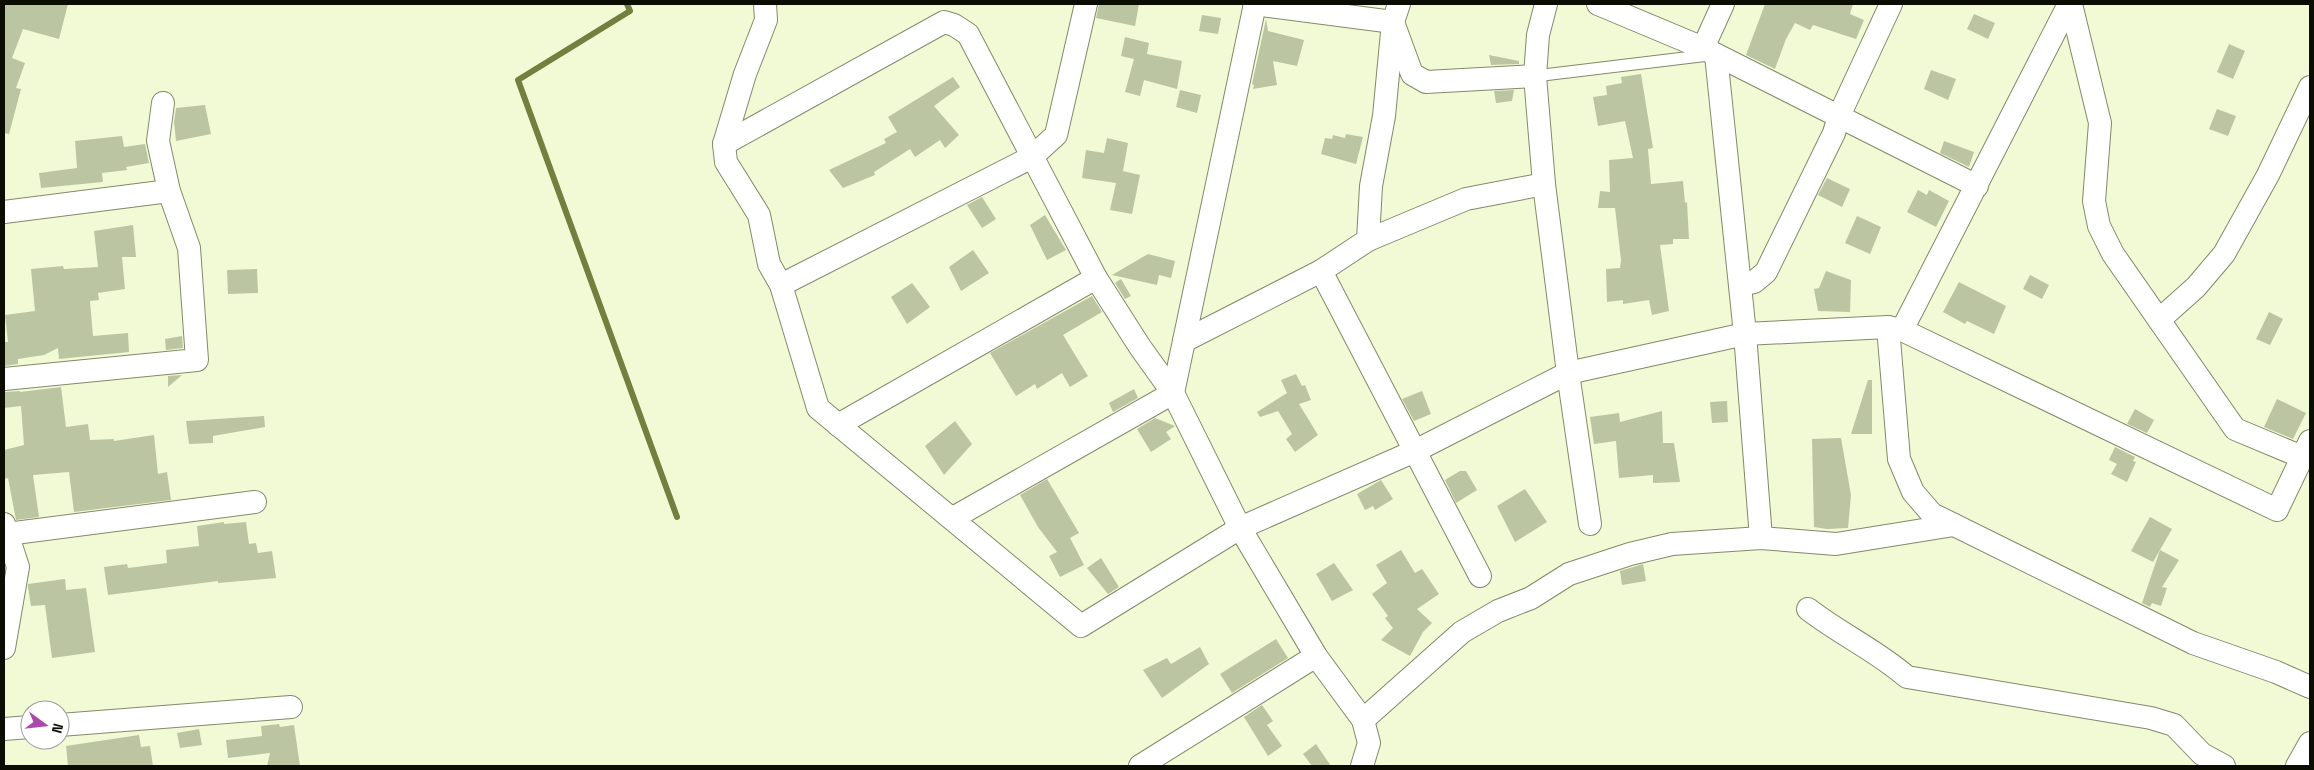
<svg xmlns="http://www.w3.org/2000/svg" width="2314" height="770" font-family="'Space Grotesk',sans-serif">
  <rect width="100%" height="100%" fill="#f1fad5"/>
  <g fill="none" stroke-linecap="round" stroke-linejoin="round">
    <path stroke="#737f3e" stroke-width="6" d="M 627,4 L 630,11 L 518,80 L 677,517"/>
  </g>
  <g fill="#bcc5a1">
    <path d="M 4,4 L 68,4 L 59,39 L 23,29 L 12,58 L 25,63 L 16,88 L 21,89 L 9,134 L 4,133 Z"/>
    <path d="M 1099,4 L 1139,4 L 1135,26 L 1096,18 Z"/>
    <path d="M 1765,4 L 1853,4 L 1850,14 L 1864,20 L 1856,39 L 1813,25 L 1810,30 L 1795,23 L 1786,39 L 1775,69 L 1746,55 Z"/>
    <path d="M 1974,14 L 1995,23 L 1988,39 L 1967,29 Z"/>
    <path d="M 1202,15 L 1221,18 L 1218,34 L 1199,31 Z"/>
    <path d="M 1266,19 L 1268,31 L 1304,40 L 1297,66 L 1273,61 L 1277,85 L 1253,89 L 1254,85 L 1252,84 Z"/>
    <path d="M 1125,37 L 1149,43 L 1147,54 L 1182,61 L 1177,89 L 1144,80 L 1140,96 L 1125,92 L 1134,59 L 1121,56 Z"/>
    <path d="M 2229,44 L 2245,51 L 2233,79 L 2217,72 Z"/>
    <path d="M 1489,55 L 1519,61 L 1519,64 L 1491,65 Z"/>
    <path d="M 1931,70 L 1956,79 L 1948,100 L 1924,89 Z"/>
    <path d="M 1641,74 L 1653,148 L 1648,149 L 1651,184 L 1683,181 L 1685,203 L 1687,202 L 1689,239 L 1673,239 L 1673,244 L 1660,245 L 1669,311 L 1652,315 L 1649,300 L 1623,304 L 1623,300 L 1607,302 L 1606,269 L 1620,268 L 1621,260 L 1615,208 L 1598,208 L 1600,191 L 1610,192 L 1609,160 L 1633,158 L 1625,121 L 1598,126 L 1593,97 L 1607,95 L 1606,86 L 1622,83 L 1621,77 Z"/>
    <path d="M 953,77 L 960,87 L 934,106 L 959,135 L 945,148 L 940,140 L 915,157 L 910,149 L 874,172 L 875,175 L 843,188 L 829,170 L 886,143 L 884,139 L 897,132 L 888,117 Z"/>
    <path d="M 1180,90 L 1201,95 L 1197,113 L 1176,107 Z"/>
    <path d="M 1514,90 L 1512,101 L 1496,103 L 1494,91 Z"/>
    <path d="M 205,105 L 211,134 L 176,141 L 174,122 L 176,108 Z"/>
    <path d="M 2217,109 L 2236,116 L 2228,136 L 2209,129 Z"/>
    <path d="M 1346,134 L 1363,137 L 1356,164 L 1321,154 L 1325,138 L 1332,139 L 1333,135 L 1345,138 Z"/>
    <path d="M 122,136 L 124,147 L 145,144 L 149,163 L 126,167 L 127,170 L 102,173 L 103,182 L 41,188 L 39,173 L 77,168 L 75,141 Z"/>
    <path d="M 1107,138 L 1128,143 L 1123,171 L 1140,175 L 1132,214 L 1110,210 L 1116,183 L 1082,178 L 1086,150 L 1104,153 Z"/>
    <path d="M 1944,141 L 1974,152 L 1969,167 L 1940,153 Z"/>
    <path d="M 1827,178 L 1850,189 L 1842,207 L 1818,195 Z"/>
    <path d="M 1918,190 L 1927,195 L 1929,190 L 1949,201 L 1936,227 L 1907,212 Z"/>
    <path d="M 982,197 L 996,219 L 982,228 L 967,205 Z"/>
    <path d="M 1045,215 L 1066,250 L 1047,260 L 1030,225 Z"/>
    <path d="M 1857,216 L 1881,227 L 1870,254 L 1845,243 Z"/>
    <path d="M 133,225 L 136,257 L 122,257 L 125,289 L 98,293 L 99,300 L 90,301 L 93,336 L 128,333 L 129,352 L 59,359 L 58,348 L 44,355 L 18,359 L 18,364 L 4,366 L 4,342 L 8,342 L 5,315 L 35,311 L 31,269 L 63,266 L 64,269 L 98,267 L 94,231 Z"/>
    <path d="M 973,250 L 989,273 L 961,291 L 949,267 Z"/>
    <path d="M 1148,254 L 1175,261 L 1171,278 L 1159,275 L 1157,285 L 1112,275 Z"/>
    <path d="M 257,269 L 258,293 L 228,294 L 227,270 Z"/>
    <path d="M 1826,271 L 1851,280 L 1850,312 L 1818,311 L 1814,289 L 1819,288 Z"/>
    <path d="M 2030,275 L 2049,285 L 2042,299 L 2023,289 Z"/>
    <path d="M 1121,279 L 1131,296 L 1125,299 L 1115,283 Z"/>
    <path d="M 1959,282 L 2006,306 L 1994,334 L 1967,321 L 1965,324 L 1943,312 Z"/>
    <path d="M 912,283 L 930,307 L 907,324 L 891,297 Z"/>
    <path d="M 1092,296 L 1102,312 L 1063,335 L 1088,376 L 1070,387 L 1062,373 L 1037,389 L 1035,384 L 1016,396 L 990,353 Z"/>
    <path d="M 2269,312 L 2283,319 L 2270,345 L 2256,339 Z"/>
    <path d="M 182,336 L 183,348 L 166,350 L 165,339 Z"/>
    <path d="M 1296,374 L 1302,386 L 1305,385 L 1311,400 L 1299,404 L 1318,435 L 1295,452 L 1286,439 L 1292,434 L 1278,411 L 1260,417 L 1257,412 L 1287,393 L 1281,380 Z"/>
    <path d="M 182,375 L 168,387 L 168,376 Z"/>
    <path d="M 1868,380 L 1872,380 L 1872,434 L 1851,434 Z"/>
    <path d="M 61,387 L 66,427 L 88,424 L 90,440 L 114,439 L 114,441 L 154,435 L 158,474 L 167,472 L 171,500 L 74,512 L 69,472 L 33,475 L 39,517 L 16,520 L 8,478 L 4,479 L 4,450 L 24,445 L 21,406 L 4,408 L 4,392 L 20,391 L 20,392 Z"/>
    <path d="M 1134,389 L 1138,398 L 1113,412 L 1109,403 Z"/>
    <path d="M 1422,391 L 1431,414 L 1414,421 L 1402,399 Z"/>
    <path d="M 2277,399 L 2306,413 L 2293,439 L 2264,427 Z"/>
    <path d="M 1727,401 L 1728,422 L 1712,423 L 1710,402 Z"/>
    <path d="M 2135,409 L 2154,420 L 2147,433 L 2127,424 Z"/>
    <path d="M 1662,411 L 1663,443 L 1674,443 L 1680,482 L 1653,483 L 1653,475 L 1619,478 L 1616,441 L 1594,444 L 1590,417 L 1619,413 L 1620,422 Z"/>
    <path d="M 264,416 L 265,427 L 213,436 L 213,443 L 189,444 L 186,421 Z"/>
    <path d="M 1155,418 L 1175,426 L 1166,432 L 1171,439 L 1151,452 L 1137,429 Z"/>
    <path d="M 955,421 L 972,444 L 944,475 L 925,446 Z"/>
    <path d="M 1841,438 L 1851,495 L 1848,528 L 1827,529 L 1814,527 L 1812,439 Z"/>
    <path d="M 2115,447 L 2135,457 L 2133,461 L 2136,462 L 2127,482 L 2111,474 L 2117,464 L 2109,460 Z"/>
    <path d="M 1460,471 L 1466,471 L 1477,490 L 1456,503 L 1445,480 Z"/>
    <path d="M 1047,479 L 1079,533 L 1070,538 L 1084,565 L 1060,577 L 1049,556 L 1057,552 L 1038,527 L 1020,495 Z"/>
    <path d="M 1381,480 L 1393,499 L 1375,510 L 1373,506 L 1365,510 L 1357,494 Z"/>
    <path d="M 1525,489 L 1547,522 L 1515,542 L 1497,506 Z"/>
    <path d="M 2150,517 L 2172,529 L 2153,562 L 2131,551 Z"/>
    <path d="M 224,522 L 224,524 L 246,522 L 249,544 L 256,543 L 258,553 L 272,551 L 276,578 L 218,583 L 218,581 L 108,595 L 104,567 L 127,564 L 128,568 L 167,563 L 166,550 L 199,546 L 197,526 Z"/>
    <path d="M 1401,550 L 1415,573 L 1422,569 L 1439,594 L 1417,609 L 1432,623 L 1423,632 L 1410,656 L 1381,640 L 1393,628 L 1385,618 L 1388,616 L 1372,594 L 1387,583 L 1376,565 Z"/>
    <path d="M 2160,550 L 2179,560 L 2162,587 L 2167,588 L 2161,606 L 2152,603 L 2150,607 L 2142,603 Z"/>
    <path d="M 1101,558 L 1119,587 L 1108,594 L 1087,568 Z"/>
    <path d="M 1334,563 L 1353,590 L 1332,601 L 1316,574 Z"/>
    <path d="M 1643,564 L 1646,581 L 1622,585 L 1620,571 Z"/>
    <path d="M 65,579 L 66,590 L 86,588 L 95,652 L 52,658 L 45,605 L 31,606 L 28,587 L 28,584 Z"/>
    <path d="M 1276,639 L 1288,658 L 1232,693 L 1220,674 Z"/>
    <path d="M 1200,647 L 1209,664 L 1162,698 L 1143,670 L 1167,658 L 1171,664 Z"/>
    <path d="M 1262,705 L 1273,721 L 1267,725 L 1282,746 L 1268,756 L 1244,717 Z"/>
    <path d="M 279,724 L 280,727 L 294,725 L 300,766 L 267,766 L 270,753 L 228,758 L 226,740 L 262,736 L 261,726 Z"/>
    <path d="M 199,729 L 202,745 L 180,748 L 177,733 Z"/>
    <path d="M 139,735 L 141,747 L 150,746 L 153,766 L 68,766 L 66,746 Z"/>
    <path d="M 1316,744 L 1331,766 L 1312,766 L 1303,754 Z"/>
  </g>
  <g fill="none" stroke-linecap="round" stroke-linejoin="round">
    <g stroke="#828a68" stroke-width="13">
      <path id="lane" d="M 1535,76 L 1709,55"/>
    </g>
    <g stroke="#828a68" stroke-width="24">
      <g id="street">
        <path d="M 765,4 L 766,20 L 745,74 L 724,144 L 726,162 L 759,215 L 769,264 L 781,285 L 818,408 L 1081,626 L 1240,528 L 1415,451 L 1568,373 L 1745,334 L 1888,327 L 1902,330 L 2277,510 L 2310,441"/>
        <path d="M 1254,4 L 1393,22 L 1412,74 L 1426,82 L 1535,76"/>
        <path d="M 1546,4 L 1538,35 L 1535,76 L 1544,184 L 1568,373 L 1590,524"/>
        <path d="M 1598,4 L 1703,48 L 1977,186"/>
        <path d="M 2071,4 L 2100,123 L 2094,201 L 2099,226 L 2113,254 L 2235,429 L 2302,457"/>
        <path d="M 1703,48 L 1723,4"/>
        <path d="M 1716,55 L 1745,334 L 1761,538"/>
        <path d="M 724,144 L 944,22 L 954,25 L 968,34 L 1096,278 L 1140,347 L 1173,393 L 1240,528 L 1316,656 L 1363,720 L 1369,743 L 1362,766"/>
        <path d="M 4,212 L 169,191"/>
        <path d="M 1368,240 L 1371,186 L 1384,116 L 1393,22 L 1399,4"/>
        <path d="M 1321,271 L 1480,576"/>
        <path d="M 781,285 L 1032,157 L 1056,135 L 1086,4"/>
        <path d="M 1740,285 L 1754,282 L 1766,272 L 1834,133 L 1839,116 L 1891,4"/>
        <path d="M 2159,320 L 2196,287 L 2224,254 L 2268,175 L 2310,87"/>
        <path d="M 1888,327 L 1899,459 L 1913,492 L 1932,514 L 2193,643 L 2276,672 L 2310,687"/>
        <path d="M 1902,330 L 2069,4"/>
        <path d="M 1184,341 L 1321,271 L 1368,240 L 1466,199 L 1544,184"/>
        <path d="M 4,379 L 197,360 L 189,248 L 169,191 L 158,141 L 163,103"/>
        <path d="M 838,425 L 1096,278"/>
        <path d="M 953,518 L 1173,393 L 1255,4"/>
        <path d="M 4,524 L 18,567 L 4,648"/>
        <path d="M 7,534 L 255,502"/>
        <path d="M 1808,609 C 1840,634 1876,650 1907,677 L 2151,718 L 2174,725 L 2202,754 L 2224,766"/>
        <path d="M 1363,720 L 1462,632 L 1498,611 L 1531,598 L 1569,574 L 1630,554 L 1672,544 L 1761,538 L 1836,544 L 1954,525"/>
        <path d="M 60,725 L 291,707"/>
        <path d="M 4,729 L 30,727"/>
        <path d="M 1140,766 L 1316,656"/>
        <path d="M 2297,766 L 2310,743"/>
      </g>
    </g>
    <use href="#lane" stroke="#fff" stroke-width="11"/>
    <use href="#street" stroke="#fff" stroke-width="22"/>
  </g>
  <rect width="2314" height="770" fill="none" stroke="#0b0d03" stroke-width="10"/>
  <g transform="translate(45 725) rotate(105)"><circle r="24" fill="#ffffff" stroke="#9d9e9a"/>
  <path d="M0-4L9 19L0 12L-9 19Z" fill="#ad47ac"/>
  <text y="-8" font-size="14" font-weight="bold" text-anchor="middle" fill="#0b0d03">N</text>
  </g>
</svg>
